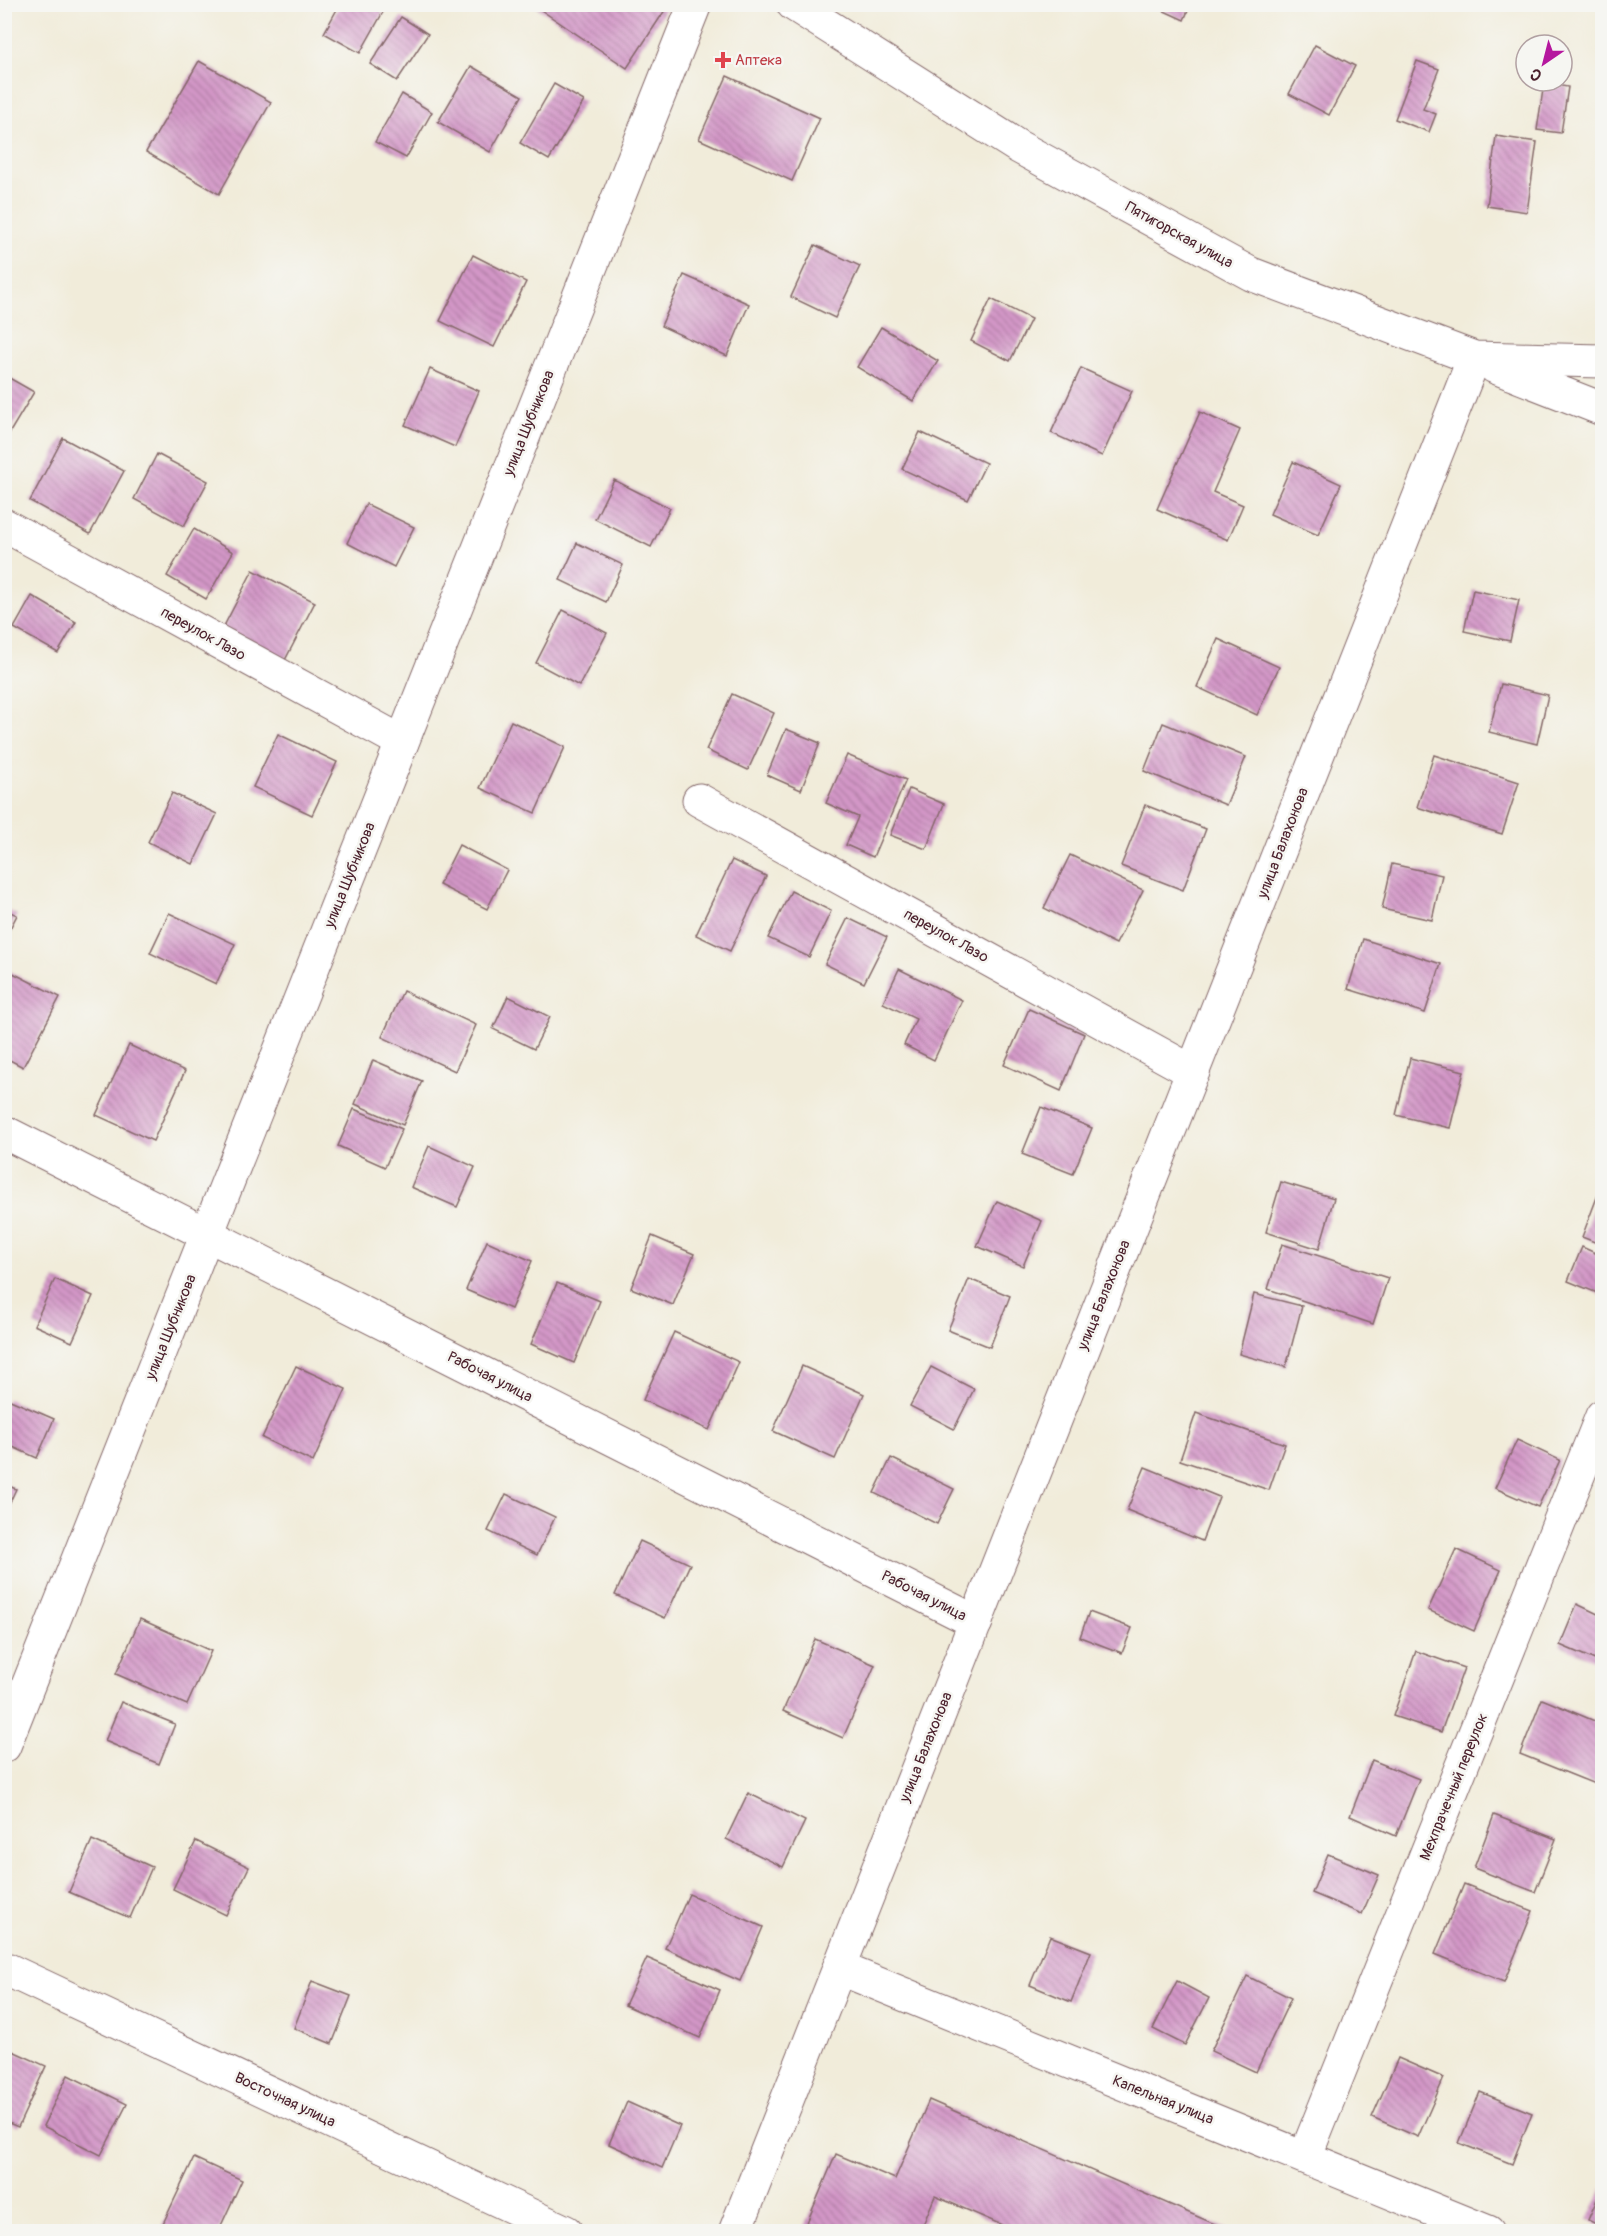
<svg xmlns="http://www.w3.org/2000/svg" width="1607" height="2236" font-family="Pangolin,sans-serif">
  <defs>
    <pattern id="building-back-hatch" width="6" height="6" patternUnits="userSpaceOnUse" patternTransform="scale(1.5)"><rect width="6" height="6" fill="#d397c7"/><path d="M-1 5l2 2M0 0l6 6M5-1l2 2" fill="none" stroke="#ad7ba2"/></pattern>
  </defs>
  <rect width="100%" height="100%" fill="#f6f6f2"/>
  <filter id="ink" filterUnits="userSpaceOnUse"><feTurbulence type="fractalNoise" baseFrequency=".0167" numOctaves="2"/><feDisplacementMap in="SourceGraphic" scale="12" xChannelSelector="R" yChannelSelector="G"/><feConvolveMatrix kernelMatrix="1 2 1 2 8 2 1 2 1" color-interpolation-filters="sRGB"/></filter>
  <filter id="wash" filterUnits="userSpaceOnUse"><feTurbulence type="fractalNoise" baseFrequency=".008" numOctaves="4" result="noise"/><feDisplacementMap in="SourceGraphic" scale="24" xChannelSelector="R" yChannelSelector="G"/><feGaussianBlur stdDeviation="1.35" result="paint"/><feColorMatrix in="noise" values="0 0 0 0 0 0 0 0 0 0 0 0 0 0 0 0 0 1.4 0 .05"/><feComposite in="paint" operator="in"/></filter>
  <g filter="url(#wash)">
    <rect width="100%" height="100%" fill="#f1ecda"/>
    <g id="blocks">
      <g fill="url(#building-back-hatch)">
        <path d="M 340,4 L 387,5 L 360,53 L 324,33 Z"/>
        <path d="M 532,4 L 669,4 L 627,68 Z"/>
        <path d="M 1149,4 L 1191,4 L 1184,20 Z"/>
        <path d="M 401,17 L 428,34 L 397,81 L 370,64 Z"/>
        <path d="M 1315,45 L 1355,66 L 1329,115 L 1289,94 Z"/>
        <path d="M 199,61 L 271,102 L 219,194 L 146,152 Z"/>
        <path d="M 1417,61 L 1439,69 L 1423,109 L 1436,114 L 1429,132 L 1395,119 Z"/>
        <path d="M 471,66 L 522,96 L 490,152 L 438,122 Z"/>
        <path d="M 727,76 L 820,118 L 792,181 L 699,139 Z"/>
        <path d="M 1544,83 L 1568,87 L 1561,133 L 1537,130 Z"/>
        <path d="M 554,84 L 584,101 L 549,160 L 520,143 Z"/>
        <path d="M 402,94 L 432,112 L 406,158 L 375,142 Z"/>
        <path d="M 1496,136 L 1537,142 L 1527,212 L 1487,206 Z"/>
        <path d="M 815,245 L 860,266 L 835,318 L 791,297 Z"/>
        <path d="M 473,255 L 526,282 L 494,347 L 440,321 Z"/>
        <path d="M 684,275 L 749,304 L 727,356 L 661,326 Z"/>
        <path d="M 991,299 L 1031,319 L 1010,361 L 971,341 Z"/>
        <path d="M 881,327 L 938,361 L 913,401 L 857,367 Z"/>
        <path d="M 1081,368 L 1132,391 L 1102,456 L 1051,433 Z"/>
        <path d="M 430,369 L 479,391 L 455,447 L 405,425 Z"/>
        <path d="M 4,375 L 34,392 L 4,442 Z"/>
        <path d="M 1200,412 L 1240,430 L 1213,492 L 1243,505 L 1228,540 L 1157,509 Z"/>
        <path d="M 920,432 L 986,463 L 968,500 L 902,469 Z"/>
        <path d="M 63,438 L 124,471 L 90,534 L 30,501 Z"/>
        <path d="M 157,454 L 208,481 L 184,526 L 134,499 Z"/>
        <path d="M 1293,462 L 1341,484 L 1318,535 L 1270,514 Z"/>
        <path d="M 614,480 L 670,508 L 651,547 L 595,519 Z"/>
        <path d="M 366,504 L 414,527 L 394,567 L 347,543 Z"/>
        <path d="M 194,529 L 233,552 L 206,599 L 167,576 Z"/>
        <path d="M 577,543 L 623,565 L 606,602 L 560,580 Z"/>
        <path d="M 253,570 L 315,602 L 284,662 L 222,630 Z"/>
        <path d="M 1473,590 L 1519,600 L 1510,641 L 1464,631 Z"/>
        <path d="M 32,596 L 76,622 L 58,653 L 14,628 Z"/>
        <path d="M 563,610 L 607,633 L 579,686 L 536,663 Z"/>
        <path d="M 1218,639 L 1279,667 L 1257,715 L 1197,687 Z"/>
        <path d="M 1501,684 L 1548,695 L 1537,744 L 1489,732 Z"/>
        <path d="M 732,694 L 774,713 L 748,770 L 706,750 Z"/>
        <path d="M 511,721 L 565,747 L 535,813 L 480,788 Z"/>
        <path d="M 1163,723 L 1246,757 L 1226,805 L 1144,771 Z"/>
        <path d="M 786,729 L 820,743 L 801,790 L 767,775 Z"/>
        <path d="M 278,734 L 337,762 L 312,815 L 253,787 Z"/>
        <path d="M 847,755 L 906,780 L 873,857 L 846,845 L 858,817 L 826,803 Z"/>
        <path d="M 1434,755 L 1519,782 L 1502,834 L 1417,807 Z"/>
        <path d="M 909,789 L 944,804 L 926,849 L 890,835 Z"/>
        <path d="M 172,793 L 217,814 L 193,864 L 148,842 Z"/>
        <path d="M 1145,805 L 1206,829 L 1183,890 L 1121,866 Z"/>
        <path d="M 459,845 L 507,870 L 487,909 L 439,885 Z"/>
        <path d="M 1070,855 L 1143,890 L 1116,944 L 1044,908 Z"/>
        <path d="M 732,860 L 766,876 L 730,951 L 696,935 Z"/>
        <path d="M 1392,864 L 1442,875 L 1432,920 L 1382,909 Z"/>
        <path d="M 791,891 L 831,911 L 809,957 L 768,938 Z"/>
        <path d="M 4,909 L 17,915 L 4,940 Z"/>
        <path d="M 169,913 L 235,944 L 216,984 L 150,953 Z"/>
        <path d="M 848,918 L 887,937 L 864,983 L 825,964 Z"/>
        <path d="M 1363,939 L 1441,964 L 1425,1013 L 1348,989 Z"/>
        <path d="M 899,969 L 962,1000 L 934,1060 L 904,1045 L 916,1019 L 883,1003 Z"/>
        <path d="M 9,971 L 60,997 L 23,1067 L 4,1057 L 4,980 Z"/>
        <path d="M 403,991 L 476,1025 L 455,1071 L 382,1037 Z"/>
        <path d="M 508,996 L 550,1017 L 534,1049 L 493,1029 Z"/>
        <path d="M 1029,1009 L 1084,1034 L 1061,1091 L 1004,1065 Z"/>
        <path d="M 129,1045 L 185,1071 L 153,1141 L 96,1115 Z"/>
        <path d="M 1410,1058 L 1464,1071 L 1450,1128 L 1396,1115 Z"/>
        <path d="M 373,1060 L 422,1081 L 403,1125 L 355,1104 Z"/>
        <path d="M 1041,1107 L 1092,1128 L 1073,1174 L 1022,1154 Z"/>
        <path d="M 354,1109 L 402,1129 L 385,1167 L 338,1146 Z"/>
        <path d="M 429,1146 L 475,1167 L 457,1207 L 411,1187 Z"/>
        <path d="M 1281,1182 L 1334,1198 L 1319,1249 L 1266,1232 Z"/>
        <path d="M 1602,1184 L 1602,1245 L 1582,1237 Z"/>
        <path d="M 997,1201 L 1042,1221 L 1023,1266 L 977,1246 Z"/>
        <path d="M 652,1236 L 694,1254 L 673,1305 L 631,1288 Z"/>
        <path d="M 487,1241 L 532,1261 L 511,1309 L 466,1290 Z"/>
        <path d="M 1282,1244 L 1388,1278 L 1373,1324 L 1268,1289 Z"/>
        <path d="M 1582,1247 L 1602,1256 L 1602,1295 L 1568,1281 Z"/>
        <path d="M 55,1279 L 93,1296 L 72,1342 L 34,1325 Z"/>
        <path d="M 969,1279 L 1010,1296 L 990,1347 L 948,1330 Z"/>
        <path d="M 557,1283 L 600,1301 L 574,1363 L 531,1344 Z"/>
        <path d="M 1254,1294 L 1302,1306 L 1286,1367 L 1239,1354 Z"/>
        <path d="M 674,1332 L 739,1362 L 709,1430 L 643,1400 Z"/>
        <path d="M 296,1366 L 346,1389 L 313,1462 L 262,1438 Z"/>
        <path d="M 802,1366 L 864,1394 L 835,1459 L 773,1431 Z"/>
        <path d="M 931,1367 L 974,1389 L 954,1429 L 910,1406 Z"/>
        <path d="M 8,1399 L 54,1419 L 37,1458 L 4,1443 L 4,1406 Z"/>
        <path d="M 1196,1413 L 1285,1444 L 1269,1490 L 1180,1460 Z"/>
        <path d="M 1517,1440 L 1560,1460 L 1538,1507 L 1495,1488 Z"/>
        <path d="M 891,1458 L 954,1489 L 937,1524 L 874,1493 Z"/>
        <path d="M 1145,1467 L 1219,1497 L 1202,1541 L 1127,1510 Z"/>
        <path d="M 4,1484 L 16,1489 L 4,1515 Z"/>
        <path d="M 506,1494 L 555,1517 L 537,1555 L 488,1531 Z"/>
        <path d="M 640,1541 L 690,1564 L 665,1618 L 615,1595 Z"/>
        <path d="M 1456,1549 L 1501,1570 L 1474,1631 L 1428,1610 Z"/>
        <path d="M 1577,1604 L 1602,1616 L 1602,1663 L 1560,1645 Z"/>
        <path d="M 1089,1612 L 1132,1628 L 1122,1653 L 1080,1637 Z"/>
        <path d="M 140,1619 L 211,1651 L 187,1705 L 116,1674 Z"/>
        <path d="M 815,1639 L 875,1665 L 843,1738 L 783,1711 Z"/>
        <path d="M 1416,1651 L 1464,1668 L 1441,1732 L 1393,1716 Z"/>
        <path d="M 1542,1699 L 1602,1724 L 1602,1787 L 1520,1754 Z"/>
        <path d="M 121,1702 L 175,1724 L 159,1764 L 105,1741 Z"/>
        <path d="M 1372,1760 L 1419,1779 L 1396,1836 L 1350,1816 Z"/>
        <path d="M 748,1793 L 805,1821 L 783,1867 L 726,1839 Z"/>
        <path d="M 1494,1815 L 1556,1839 L 1535,1892 L 1474,1868 Z"/>
        <path d="M 92,1840 L 152,1867 L 130,1918 L 69,1892 Z"/>
        <path d="M 196,1841 L 249,1867 L 226,1915 L 173,1889 Z"/>
        <path d="M 1328,1854 L 1379,1875 L 1362,1914 L 1312,1893 Z"/>
        <path d="M 1464,1884 L 1533,1911 L 1504,1982 L 1435,1954 Z"/>
        <path d="M 689,1894 L 763,1927 L 740,1981 L 665,1948 Z"/>
        <path d="M 1050,1936 L 1091,1952 L 1071,2002 L 1030,1985 Z"/>
        <path d="M 647,1958 L 720,1990 L 700,2038 L 625,2005 Z"/>
        <path d="M 1247,1976 L 1291,1998 L 1256,2072 L 1211,2051 Z"/>
        <path d="M 312,1981 L 351,1996 L 332,2044 L 294,2028 Z"/>
        <path d="M 1177,1981 L 1209,1998 L 1185,2045 L 1153,2029 Z"/>
        <path d="M 4,2047 L 46,2066 L 18,2127 L 4,2121 Z"/>
        <path d="M 1398,2058 L 1444,2078 L 1418,2137 L 1372,2117 Z"/>
        <path d="M 68,2075 L 127,2104 L 101,2155 L 43,2126 Z"/>
        <path d="M 1480,2092 L 1532,2113 L 1512,2164 L 1459,2143 Z"/>
        <path d="M 929,2100 L 1233,2232 L 1018,2232 L 935,2196 L 920,2232 L 803,2232 L 836,2154 L 895,2179 Z"/>
        <path d="M 627,2102 L 680,2126 L 662,2168 L 609,2144 Z"/>
        <path d="M 194,2158 L 242,2180 L 218,2232 L 159,2232 Z"/>
        <path d="M 1602,2188 L 1602,2227 L 1588,2220 Z"/>
      </g>
    </g>
  </g>
  <g filter="url(#ink)">
    <use href="#blocks" fill-opacity="0" stroke="#846768" stroke-width="1.5"/>
    <g fill="none" stroke-linecap="round" stroke-linejoin="round">
      <g stroke="#846768" stroke-width="35">
        <g id="minor">
          <path d="M 4,525 L 402,742"/>
          <path d="M 699,800 L 1193,1072"/>
          <path d="M 4,1132 L 976,1622"/>
          <path d="M 4,1746 L 695,4"/>
          <path d="M 4,1968 L 566,2232"/>
          <path d="M 839,1968 L 1488,2232"/>
          <path d="M 1305,2157 L 1602,1416"/>
          <path d="M 735,2232 L 1474,358"/>
        </g>
      </g>
      <g stroke="#846768" stroke-width="35">
        <g id="secondary">
          <path d="M 793,4 L 1017,146 L 1251,274 L 1474,358 L 1602,361"/>
          <path d="M 1495,367 L 1602,409"/>
        </g>
      </g>
      <use href="#minor" stroke="#fff" stroke-width="33"/>
      <use href="#secondary" stroke="#fff" stroke-width="33"/>
    </g>
  </g>
  <path fill="#e0444e" stroke="#f6f6f2" stroke-width="2" d="M720 51h6v6h6v6h-6v6h-6v-6h-6v-6h6z"/>
  <g text-anchor="middle" dominant-baseline="central" stroke-width="5" stroke-linejoin="round" paint-order="stroke">
    <g font-size="15" fill="#be3a42" stroke="#f6f6f2" text-anchor="start">
      <text x="735" y="60">Аптека</text>
    </g>
    <g font-size="15" fill="#4a1f2b" stroke="#f6f6f2">
      <text transform="translate(1179 235) rotate(29)">Пятигорская улица</text>
      <text transform="translate(529 423) rotate(-68)">улица Шубникова</text>
      <text transform="translate(203 634) rotate(29)">переулок Лазо</text>
      <text transform="translate(1283 843) rotate(-69)">улица Балахонова</text>
      <text transform="translate(350 875) rotate(-68)">улица Шубникова</text>
      <text transform="translate(946 936) rotate(29)">переулок Лазо</text>
      <text transform="translate(1104 1295) rotate(-68)">улица Балахонова</text>
      <text transform="translate(171 1327) rotate(-68)">улица Шубникова</text>
      <text transform="translate(490 1377) rotate(27)">Рабочая улица</text>
      <text transform="translate(924 1596) rotate(27)">Рабочая улица</text>
      <text transform="translate(926 1747) rotate(-68)">улица Балахонова</text>
      <text transform="translate(1454 1787) rotate(-68)">Мехпрачечный переулок</text>
      <text transform="translate(285 2100) rotate(25)">Восточная улица</text>
      <text transform="translate(1163 2100) rotate(22)">Капельная улица</text>
    </g>
  </g>
  <rect width="1607" height="2236" fill="none" stroke="#f6f6f2" stroke-width="24"/>
  <g transform="translate(1544 63) rotate(215)"><circle r="28" fill="#f6f6f2" stroke="#b1a0a2" stroke-width="1.5"/>
  <path d="M0-4.5L10 22L0 15L-10 22Z" fill="#b5179e"/>
  <text y="-9" font-size="16" font-weight="bold" text-anchor="middle" fill="#4a1f2b">С</text>
  </g>
</svg>
